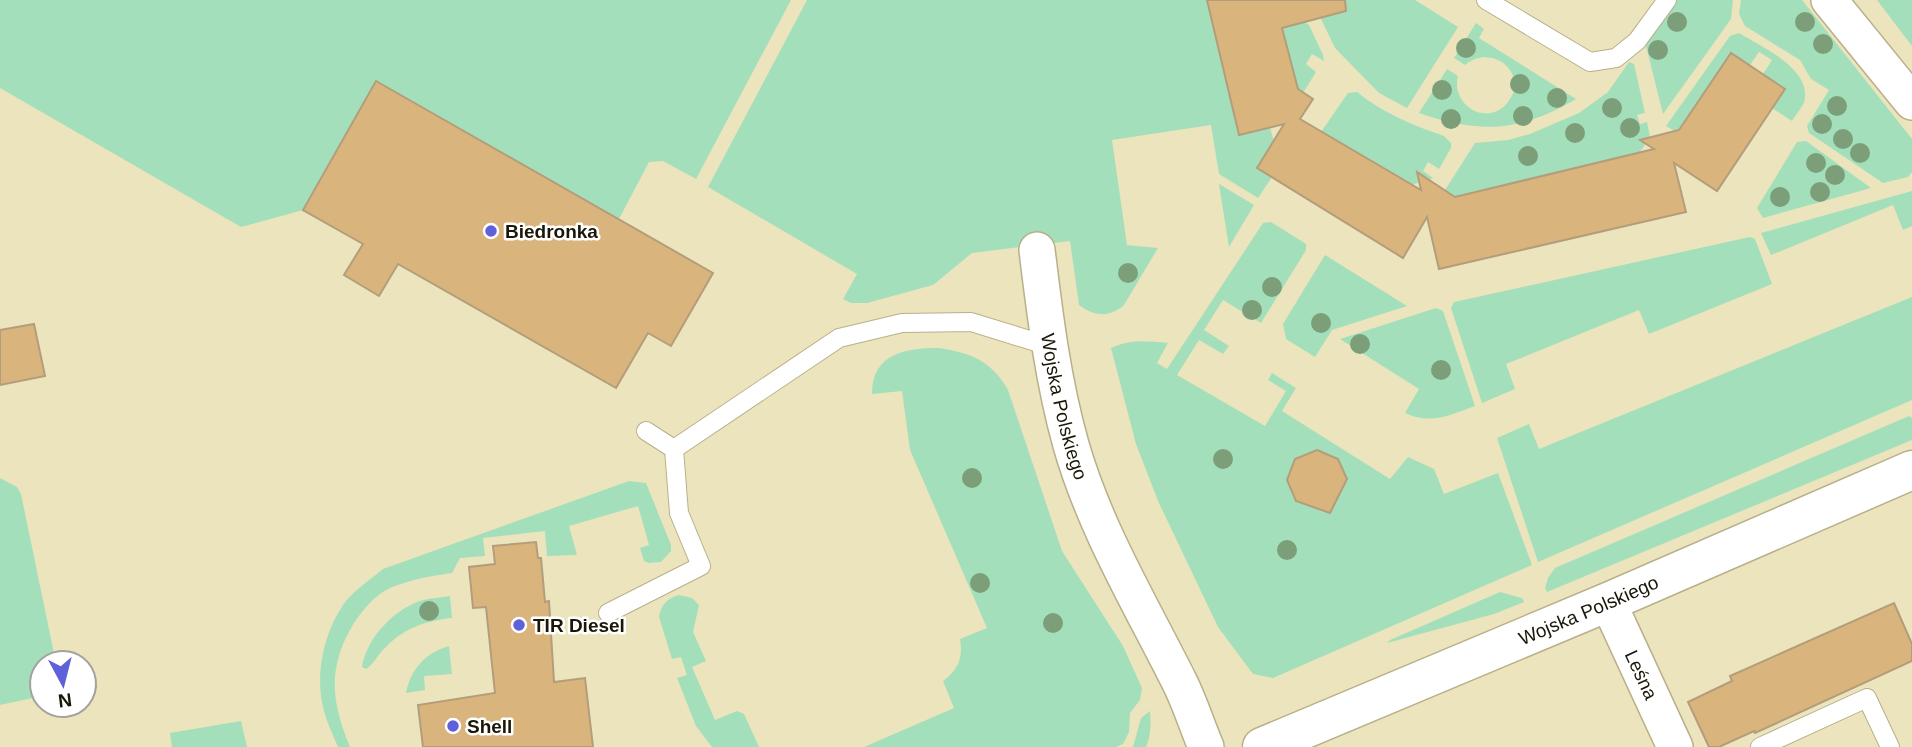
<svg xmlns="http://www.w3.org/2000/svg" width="1912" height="747" font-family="Arial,sans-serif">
  <rect width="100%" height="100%" fill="#ece4bc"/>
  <g fill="#a4dfbc">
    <path d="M 0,0 L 791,0 L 696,179 L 663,161 L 649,162 L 619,219 L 377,81 L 303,210 L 241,227 L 0,88 Z"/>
    <path d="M 807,0 L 1207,0 L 1238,134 L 1270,128 L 1274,141 L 1257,167 L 1272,177 L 1258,198 L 1219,174 L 1211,125 L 1112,140 L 1127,245 L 1158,248 L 1124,305 C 1110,318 1093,316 1079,305 L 1070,241 L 972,253 L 933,285 L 867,303 L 851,303 L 843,299 L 857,274 L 708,187 Z"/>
    <path d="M 1312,0 L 1415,0 L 1458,27 L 1407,108 L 1379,93 L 1335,48 Z"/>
    <path d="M 1677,0 L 1733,0 L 1731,19 L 1663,114 L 1645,42 Z"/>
    <path d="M 1741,0 L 1802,0 L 1912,139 L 1912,172 L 1908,177 L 1883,183 L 1809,133 L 1807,126 L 1829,90 L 1811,79 L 1800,60 L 1745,26 L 1739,14 Z"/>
    <path d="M 1877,0 L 1912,0 L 1912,46 Z"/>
    <path d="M 1304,22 L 1309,25 L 1323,55 L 1324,61 L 1312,54 L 1306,64 L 1316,72 L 1303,93 L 1298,91 L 1279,28 Z"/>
    <path d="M 1476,23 L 1484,29 L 1479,38 L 1576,99 C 1520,132 1480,134 1419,113 L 1447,69 L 1458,76 C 1450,105 1488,128 1508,102 C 1530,75 1493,42 1465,65 L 1454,58 Z"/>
    <path d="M 1739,33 C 1760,46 1808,67 1805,97 C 1805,105 1796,114 1792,121 L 1772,108 L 1785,89 L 1763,74 L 1772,60 L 1759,52 L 1750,65 L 1731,53 L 1678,133 L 1666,126 L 1730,36 Z"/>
    <path d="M 1629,62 L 1634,64 L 1645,113 L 1637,115 L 1640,124 L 1647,122 L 1650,137 L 1640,152 L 1453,197 L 1445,190 L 1475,143 L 1508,140 L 1530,134 L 1579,113 L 1608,92 Z"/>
    <path d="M 1357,92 C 1383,113 1412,125 1444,136 L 1451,143 L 1451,148 L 1439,169 L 1428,162 L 1423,171 L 1433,178 L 1411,185 L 1321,132 L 1348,93 Z"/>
    <path d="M 1806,141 L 1871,188 L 1763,218 L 1757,208 L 1797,142 Z"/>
    <path d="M 1219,184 L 1254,205 L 1229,247 Z"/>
    <path d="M 1912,191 L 1912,226 L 1903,230 L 1893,205 L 1771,255 L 1761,233 Z"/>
    <path d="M 1271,222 L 1306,244 L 1306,250 L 1261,323 L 1223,300 L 1204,330 L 1229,346 L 1223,354 L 1199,340 L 1177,375 L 1265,426 L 1286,391 L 1268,380 L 1272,373 L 1296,388 L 1282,411 L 1390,479 L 1408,457 L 1434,469 L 1444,494 L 1498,473 L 1532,565 L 1273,678 L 1253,674 L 1218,627 L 1158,501 L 1136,444 L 1111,348 C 1131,339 1146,341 1168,343 L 1157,363 L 1167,369 L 1263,223 Z"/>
    <path d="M 1750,237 L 1755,239 L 1772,284 L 1649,334 L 1639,310 L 1506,364 L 1515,389 L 1482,403 L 1451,308 L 1454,302 Z"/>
    <path d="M 1325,255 L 1407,306 L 1332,330 L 1315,357 L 1286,339 L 1283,324 Z"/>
    <path d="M 1912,297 L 1912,400 L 1538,562 L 1497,438 L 1529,424 L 1539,449 Z"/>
    <path d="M 1436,308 L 1443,311 L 1475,406 C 1451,415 1430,425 1405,413 L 1419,389 L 1340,339 Z"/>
    <path d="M 939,348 C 971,353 992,361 1008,390 L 1062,551 L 1123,646 L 1142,688 L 1140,700 L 1130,713 L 1129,732 L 1123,744 L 1116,747 L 864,747 L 954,708 L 943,681 C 959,669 963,658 960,639 L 987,628 L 910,450 L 902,391 L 872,394 C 872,353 906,348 939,348 Z"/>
    <path d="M 1909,416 L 1912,418 L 1912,440 L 1547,592 L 1545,588 L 1548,578 L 1555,568 Z"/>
    <path d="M 0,478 L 17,487 L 21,494 L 56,663 L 42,663 L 42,696 L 0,705 Z"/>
    <path d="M 629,481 L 646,483 L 671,545 L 671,551 L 661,562 L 649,563 L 644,561 L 640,548 L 649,545 L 638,506 L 569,526 L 577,555 L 547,556 L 545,531 L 483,538 L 485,556 L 460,558 L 452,573 C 430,576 408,580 388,589 C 375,595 362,611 354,623 C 327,667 331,701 350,747 L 338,747 C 333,735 327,723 324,711 C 314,676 324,630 346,601 C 356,589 371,579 383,569 Z"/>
    <path d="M 1500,592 L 1522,598 L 1524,602 L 1494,614 L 1387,643 L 1390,640 Z"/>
    <path d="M 679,595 L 692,598 L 699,605 L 693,632 L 706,661 L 692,667 L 715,720 L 737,711 L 744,714 L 759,747 L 712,747 L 696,726 L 677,678 L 687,675 L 681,657 L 672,659 L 659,617 C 661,604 668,598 679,595 Z"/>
    <path d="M 450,596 L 452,618 C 425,621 404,628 385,648 C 378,654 374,664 366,669 L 362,667 C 367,638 391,613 417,602 C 428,598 439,598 450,596 Z"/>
    <path d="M 449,646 L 452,674 L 424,676 L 425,690 L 406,693 C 411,669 425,653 449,646 Z"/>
    <path d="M 1150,711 C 1151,724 1151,735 1146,747 L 1133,747 L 1141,718 Z"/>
    <path d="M 241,721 L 247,747 L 172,747 L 170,733 Z"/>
  </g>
  <g fill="#d9b57d" stroke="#b39d7b" stroke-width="2">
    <path d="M 1207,0 L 1345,0 L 1346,11 L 1282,28 L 1298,89 L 1313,99 L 1300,119 L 1421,190 L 1417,172 L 1455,197 L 1654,149 L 1640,140 L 1679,130 L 1731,53 L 1785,89 L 1717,191 L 1674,163 L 1686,212 L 1439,269 L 1427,217 L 1403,258 L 1257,168 L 1284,124 L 1239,135 Z"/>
    <path d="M 376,81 L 713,273 L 671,346 L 648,333 L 616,388 L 398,264 L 379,296 L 344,275 L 363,244 L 303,210 Z"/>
    <path d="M 34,324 L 45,376 L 0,385 L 0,330 Z"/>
    <path d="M 1317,450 L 1338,459 L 1347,479 L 1330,513 L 1296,501 L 1287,480 L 1295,459 Z"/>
    <path d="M 536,542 L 538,558 L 541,558 L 545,602 L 549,601 L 554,682 L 585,678 L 593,747 L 423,747 L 418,705 L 495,693 L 486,607 L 473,608 L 469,567 L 495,564 L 493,546 Z"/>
    <path d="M 1894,603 L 1912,644 L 1912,661 L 1755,733 L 1754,731 L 1719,747 L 1709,747 L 1688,702 L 1732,681 L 1730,676 Z"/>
  </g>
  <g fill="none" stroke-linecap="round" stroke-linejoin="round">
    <g stroke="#b8b08a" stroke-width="20">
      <g id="service">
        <path d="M 1486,0 L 1590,62 L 1616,58 L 1637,41 L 1667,0"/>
        <path d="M 646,431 L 674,449"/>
        <path d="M 608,613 L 701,566 L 679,513 L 674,449 L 839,338 L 902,323 L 971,322 L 1049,346"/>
        <path d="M 1760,747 L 1867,698 L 1890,747"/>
      </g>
    </g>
    <g stroke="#b8b08a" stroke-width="38">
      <g id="minor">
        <path d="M 1829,0 L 1912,102"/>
        <path id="s1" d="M 1037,250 C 1045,316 1053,381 1071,445 C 1095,529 1141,605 1180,683 C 1190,703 1197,726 1206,747"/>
        <path id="s2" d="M 1608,602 L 1675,747"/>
      </g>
    </g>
    <g stroke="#b8b08a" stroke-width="41">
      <g id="secondary">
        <path id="s3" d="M 1262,747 L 1608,602 L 1912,470"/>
      </g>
    </g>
    <use href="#service" stroke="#fff" stroke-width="18"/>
    <use href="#minor" stroke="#fff" stroke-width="35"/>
    <use href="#secondary" stroke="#fff" stroke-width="38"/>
  </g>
  <g fill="#7c9f7a">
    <circle cx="1677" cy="22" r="10"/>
    <circle cx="1805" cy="22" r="10"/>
    <circle cx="1823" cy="44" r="10"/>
    <circle cx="1466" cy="48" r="10"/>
    <circle cx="1658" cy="50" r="10"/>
    <circle cx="1520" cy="84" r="10"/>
    <circle cx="1442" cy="90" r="10"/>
    <circle cx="1557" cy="98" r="10"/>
    <circle cx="1837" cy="106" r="10"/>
    <circle cx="1612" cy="108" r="10"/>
    <circle cx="1523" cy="116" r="10"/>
    <circle cx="1451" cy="119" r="10"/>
    <circle cx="1822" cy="124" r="10"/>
    <circle cx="1630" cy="128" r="10"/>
    <circle cx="1575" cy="133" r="10"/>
    <circle cx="1843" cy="139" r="10"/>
    <circle cx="1860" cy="153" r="10"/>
    <circle cx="1528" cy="156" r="10"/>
    <circle cx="1816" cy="163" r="10"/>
    <circle cx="1835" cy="175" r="10"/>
    <circle cx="1820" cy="192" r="10"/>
    <circle cx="1780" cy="197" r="10"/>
    <circle cx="1128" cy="273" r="10"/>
    <circle cx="1272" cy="287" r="10"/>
    <circle cx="1252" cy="310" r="10"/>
    <circle cx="1321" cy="323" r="10"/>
    <circle cx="1360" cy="344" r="10"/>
    <circle cx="1441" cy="370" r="10"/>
    <circle cx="1223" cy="459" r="10"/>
    <circle cx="972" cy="478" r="10"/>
    <circle cx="1287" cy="550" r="10"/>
    <circle cx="980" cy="583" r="10"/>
    <circle cx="429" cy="611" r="10"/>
    <circle cx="1053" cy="623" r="10"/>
  </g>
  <g fill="#5e61d9" stroke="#fff" stroke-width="2.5">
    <circle cx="491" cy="231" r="7"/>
    <circle cx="519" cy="625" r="7"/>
    <circle cx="453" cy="726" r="7"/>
  </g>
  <g text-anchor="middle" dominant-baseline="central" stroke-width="5" stroke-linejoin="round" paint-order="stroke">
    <g font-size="19" font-weight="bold" fill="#1a1708" stroke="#fff" text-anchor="start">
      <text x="505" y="231">Biedronka</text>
      <text x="533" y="625">TIR Diesel</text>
      <text x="467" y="726">Shell</text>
    </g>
    <g font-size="19" fill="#1a1708" stroke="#fff">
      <text stroke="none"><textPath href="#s1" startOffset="159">Wojska Polskiego</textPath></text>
      <text stroke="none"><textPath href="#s3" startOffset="354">Wojska Polskiego</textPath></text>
      <text stroke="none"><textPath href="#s2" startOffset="80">Leśna</textPath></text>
    </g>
  </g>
  <g transform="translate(63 684) rotate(173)"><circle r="33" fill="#ffffff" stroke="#a3a29c" stroke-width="2"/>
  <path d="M0-5L12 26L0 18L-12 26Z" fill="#5e61d9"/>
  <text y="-10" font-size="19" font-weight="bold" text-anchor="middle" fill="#1a1708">N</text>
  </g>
</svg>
